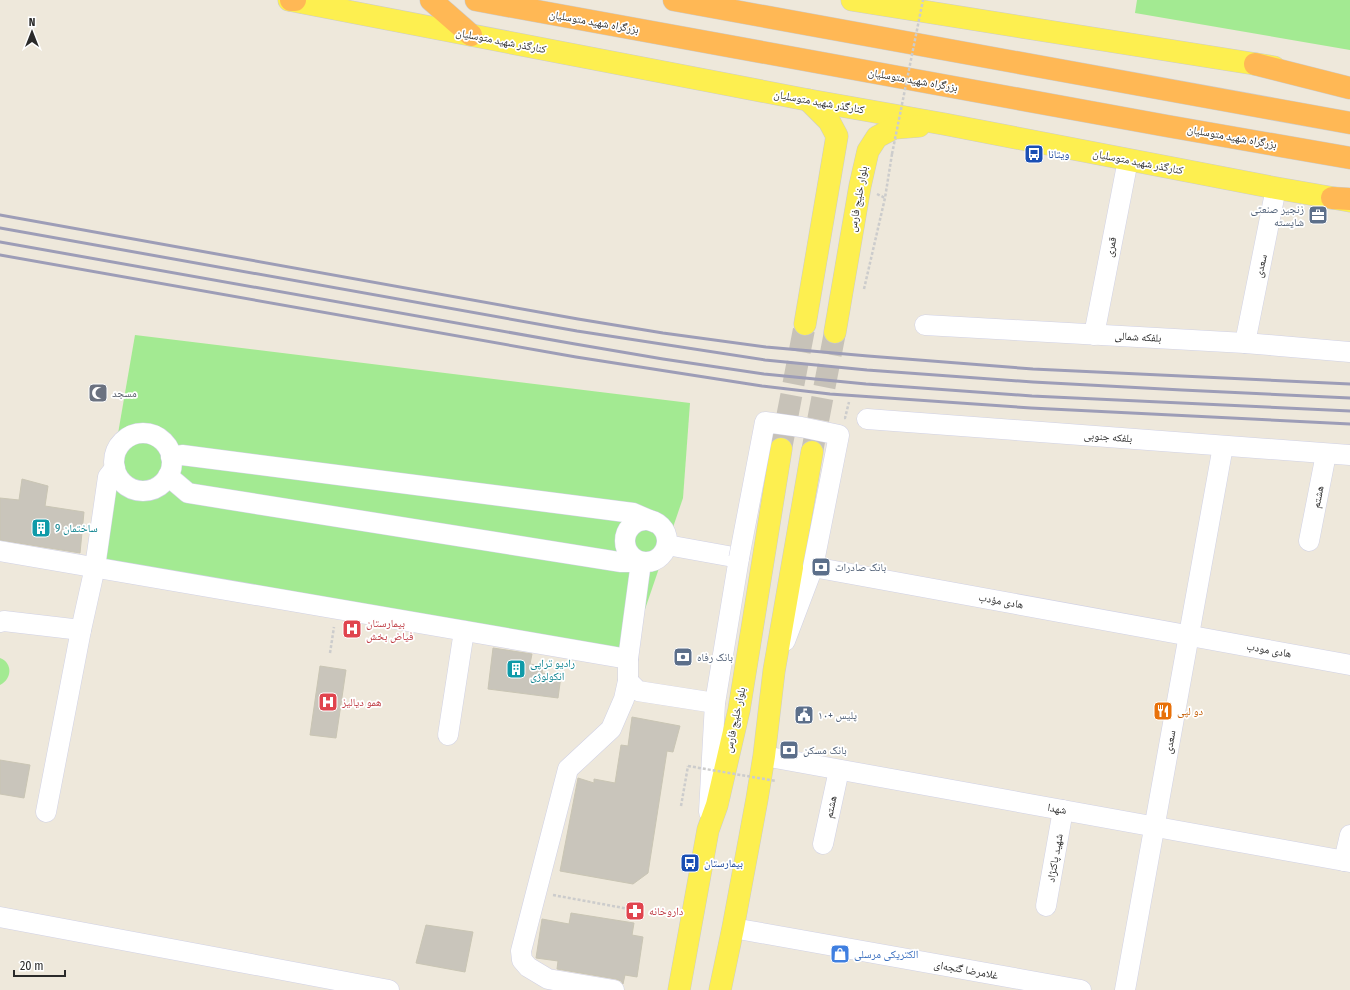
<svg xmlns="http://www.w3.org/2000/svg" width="1350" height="990" font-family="'Fira Sans Condensed','Noto Naskh Arabic',sans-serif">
  <rect width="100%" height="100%" fill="#eee8db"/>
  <g fill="#a3ea92">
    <path d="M 1137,0 L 1350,0 L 1350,50 L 1135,13 Z"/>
    <path d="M 135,335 L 690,403 L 683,498 L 628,659 L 95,567 Z"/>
    <path d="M 0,658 C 13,663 12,679 0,685 Z"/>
  </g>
  <g fill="#c9c5bb" stroke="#c9c5b4">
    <path d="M 22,479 L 48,486 L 45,506 L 84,512 L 80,553 L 0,540 L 0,498 L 19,500 Z"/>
    <path d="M 493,648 L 532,654 L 530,664 L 543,666 L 542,673 L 561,676 L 558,698 L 488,689 Z"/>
    <path d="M 320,666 L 346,670 L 336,738 L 310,735 Z"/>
    <path d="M 632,717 L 680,726 L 673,752 L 667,751 L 648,873 L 633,884 L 560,871 L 578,778 L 594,783 L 594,779 L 615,783 L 621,745 L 628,746 Z"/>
    <path d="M 0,760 L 30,765 L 24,798 L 0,794 Z"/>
    <path d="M 571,913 L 634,923 L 632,935 L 643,937 L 637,977 L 625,975 L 623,984 L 621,981 L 616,979 L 557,969 L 558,961 L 536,958 L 542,919 L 569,924 Z"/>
    <path d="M 426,925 L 473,932 L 465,972 L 416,963 Z"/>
  </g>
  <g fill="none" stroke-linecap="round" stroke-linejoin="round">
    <g stroke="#c7c2b8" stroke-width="22" stroke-dasharray="22 11" stroke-linecap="butt">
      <path d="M 781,449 L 805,324"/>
      <path d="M 812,452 L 835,332"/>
    </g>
    <g stroke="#d0d1e5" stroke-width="21">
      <g id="minor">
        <path d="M 925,325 L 1245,343 L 1350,352"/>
        <path d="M 1094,335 L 1128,160"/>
        <path d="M 1245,343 L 1276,188"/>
        <path d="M 867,419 L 1350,455"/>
        <circle cx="143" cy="462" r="29"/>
        <path d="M 171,457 L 182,455 L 633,513 L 654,522"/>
        <path d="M 168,476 L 188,493 L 620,562 L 641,562 L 628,659 L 628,681 L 624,699 L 611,729 L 568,769 L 521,951 L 522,960 L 528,967 L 548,979 L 614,990"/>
        <circle cx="646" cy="541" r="21"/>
        <path d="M 1309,541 L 1326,454"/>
        <path d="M 667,545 L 739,558 L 715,703 L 709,812"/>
        <path d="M 0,551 L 628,659"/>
        <path d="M 0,622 L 4,621 L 81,630"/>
        <path d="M 785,641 L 813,567 L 1350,665"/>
        <path d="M 628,681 L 638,691 L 715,703"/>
        <path d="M 448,735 L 464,631"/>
        <path d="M 764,756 L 1350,862"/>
        <path d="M 46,812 L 81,630 L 95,567 L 108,477 L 115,468"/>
        <path d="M 823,844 L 839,770"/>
        <path d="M 1344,861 L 1350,835"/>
        <path d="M 1046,906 L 1063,810"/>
        <path d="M 0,917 L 389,990"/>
        <path d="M 733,928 L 1081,990"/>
        <path d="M 1125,990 L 1223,446"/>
      </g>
    </g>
    <g stroke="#ccc" stroke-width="23">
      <g id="major">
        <path d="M 289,0 L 808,100 L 944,124 L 1276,188 L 1350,201"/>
        <path d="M 852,0 L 1274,67"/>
        <path d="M 805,324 L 837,136 L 829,121 L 808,100"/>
        <path d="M 835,332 L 860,186 L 868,151 L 877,137 L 894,128 L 919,126"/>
        <path d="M 679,990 L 708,830 L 717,805 L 739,710 L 781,449"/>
        <path d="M 720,990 L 733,928 L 757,799 L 764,756 L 774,671 L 812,452"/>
      </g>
    </g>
    <g stroke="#ccc" stroke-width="23">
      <g id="highway">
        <path d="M 291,0 L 295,0"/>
        <path d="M 431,0 L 471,35"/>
        <path d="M 476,0 L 1167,126 L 1350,158"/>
        <path d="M 674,0 L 1350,123"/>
        <path d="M 1255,64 L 1350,88"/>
        <path d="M 1332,198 L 1350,199"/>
      </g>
    </g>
    <g stroke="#ccc" stroke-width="2.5" stroke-dasharray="3 2" stroke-linecap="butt">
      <path d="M 877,194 L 885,198"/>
      <path d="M 864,289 L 885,198 L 892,154"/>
      <path d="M 844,418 L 845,418 L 849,402"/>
      <path d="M 330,653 L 334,627"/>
      <path d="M 681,806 L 688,766"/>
      <path d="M 553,895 L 629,909"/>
    </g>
    <use href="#minor" stroke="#fff" stroke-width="20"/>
    <use href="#major" stroke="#fdef50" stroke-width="22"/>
    <use href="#highway" stroke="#ffb855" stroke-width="22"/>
    <g stroke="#9d9db7" stroke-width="3">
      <path d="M 0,215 L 578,319 L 663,333 L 766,347 L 868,356 L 1033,369 L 1350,384"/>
      <path d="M 0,228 L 577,331 L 765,360 L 867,370 L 1033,382 L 1182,390 L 1350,398"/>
      <path d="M 0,242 L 575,344 L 663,359 L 764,374 L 866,384 L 1032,396 L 1350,411"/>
      <path d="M 0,255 L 576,357 L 762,386 L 830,394 L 1031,408 L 1350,424"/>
    </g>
    <g stroke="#d0d1e5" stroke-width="21" stroke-linecap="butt">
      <path id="minor-bridge" d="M 739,558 L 765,422 L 801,427 L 839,435 L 813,567"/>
    </g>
    <g stroke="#ccc" stroke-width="2.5" stroke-dasharray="3 2" stroke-linecap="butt">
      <path d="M 892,154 L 923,0"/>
      <path d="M 688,766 L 776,781"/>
    </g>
    <use href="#minor-bridge" stroke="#fff" stroke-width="20"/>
  </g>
  <defs>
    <g id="bus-square" transform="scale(1)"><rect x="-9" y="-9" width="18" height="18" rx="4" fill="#1a4fb4" stroke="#fff"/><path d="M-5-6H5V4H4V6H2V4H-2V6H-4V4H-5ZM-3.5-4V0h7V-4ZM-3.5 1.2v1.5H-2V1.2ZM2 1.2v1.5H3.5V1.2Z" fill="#fff"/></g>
    <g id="office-square" transform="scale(1)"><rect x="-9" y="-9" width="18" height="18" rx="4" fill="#5c6f8a" stroke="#fff"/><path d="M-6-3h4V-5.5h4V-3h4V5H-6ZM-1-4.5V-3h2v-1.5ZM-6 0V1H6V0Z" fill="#fff"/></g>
    <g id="mosque-square" transform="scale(1)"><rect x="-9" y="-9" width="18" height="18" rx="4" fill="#6b7280" stroke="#fff"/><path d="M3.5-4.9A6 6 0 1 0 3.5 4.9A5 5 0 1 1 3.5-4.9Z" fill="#fff"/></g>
    <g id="building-square" transform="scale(1)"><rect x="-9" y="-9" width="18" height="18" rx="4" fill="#0f9aa8" stroke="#fff"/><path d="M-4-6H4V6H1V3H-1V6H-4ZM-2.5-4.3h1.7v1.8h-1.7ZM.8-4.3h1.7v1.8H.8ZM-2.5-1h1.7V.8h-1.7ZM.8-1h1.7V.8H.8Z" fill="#fff"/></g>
    <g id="bank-square" transform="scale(1)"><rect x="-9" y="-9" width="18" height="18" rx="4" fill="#5c6f8a" stroke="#fff"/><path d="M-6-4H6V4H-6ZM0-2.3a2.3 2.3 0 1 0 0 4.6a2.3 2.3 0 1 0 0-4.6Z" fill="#fff"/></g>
    <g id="hospital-square" transform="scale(1)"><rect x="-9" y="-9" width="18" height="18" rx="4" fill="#e0444e" stroke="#fff"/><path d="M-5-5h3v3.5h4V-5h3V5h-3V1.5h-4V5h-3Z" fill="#fff"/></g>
    <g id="restaurant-square" transform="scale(1)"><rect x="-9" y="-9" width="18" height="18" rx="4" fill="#e8710a" stroke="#fff"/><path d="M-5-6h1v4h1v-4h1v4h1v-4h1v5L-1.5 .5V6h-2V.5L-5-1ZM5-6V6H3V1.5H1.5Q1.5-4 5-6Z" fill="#fff"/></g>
    <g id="civic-square" transform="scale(1)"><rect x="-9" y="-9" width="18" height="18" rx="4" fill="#5c6f8a" stroke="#fff"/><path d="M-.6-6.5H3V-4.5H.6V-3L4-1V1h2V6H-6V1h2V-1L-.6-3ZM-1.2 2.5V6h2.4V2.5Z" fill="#fff"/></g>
    <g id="pharmacy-square" transform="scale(1)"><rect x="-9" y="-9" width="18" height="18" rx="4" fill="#e0444e" stroke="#fff"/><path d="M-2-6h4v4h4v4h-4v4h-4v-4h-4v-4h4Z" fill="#fff"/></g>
    <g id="shop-square" transform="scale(1)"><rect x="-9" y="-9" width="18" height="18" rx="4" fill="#3f7fe0" stroke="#fff"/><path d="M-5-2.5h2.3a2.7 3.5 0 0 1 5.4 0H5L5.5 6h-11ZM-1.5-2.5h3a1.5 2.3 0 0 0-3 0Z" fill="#fff"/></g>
  </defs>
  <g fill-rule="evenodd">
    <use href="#bus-square" x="1034" y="154"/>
    <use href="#office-square" x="1318" y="215"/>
    <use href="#mosque-square" x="98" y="393"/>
    <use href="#building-square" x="41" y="528"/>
    <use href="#bank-square" x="821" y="567"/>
    <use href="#hospital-square" x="352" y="629"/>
    <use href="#bank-square" x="683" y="657"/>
    <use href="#building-square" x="516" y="669"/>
    <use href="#hospital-square" x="328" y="702"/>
    <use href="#restaurant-square" x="1163" y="711"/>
    <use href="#civic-square" x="804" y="715"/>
    <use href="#bank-square" x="789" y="750"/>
    <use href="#bus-square" x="690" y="863"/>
    <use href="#pharmacy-square" x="635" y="911"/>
    <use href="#shop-square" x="840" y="954"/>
  </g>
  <g text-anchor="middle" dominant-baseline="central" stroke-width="3.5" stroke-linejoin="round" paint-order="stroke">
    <g font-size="11" fill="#2a2a2a" stroke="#fff">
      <text transform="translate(594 22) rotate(10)">بزرگراه شهید متوسلیان</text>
      <text transform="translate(501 41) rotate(11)">کنارگذر شهید متوسلیان</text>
      <text transform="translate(913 80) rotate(10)">بزرگراه شهید متوسلیان</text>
      <text transform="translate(819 102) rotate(10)">کنارگذر شهید متوسلیان</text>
      <text transform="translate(1232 137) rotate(10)">بزرگراه شهید متوسلیان</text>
      <text transform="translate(1138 162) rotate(11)">کنارگذر شهید متوسلیان</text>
      <text transform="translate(858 199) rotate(-80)">بلوار خلیج فارس</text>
      <text transform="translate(1111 247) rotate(-79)">قمری</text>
      <text transform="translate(1261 266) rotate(-78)">سعدی</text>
      <text transform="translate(1138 337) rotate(3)">بلفکه شمالی</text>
      <text transform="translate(1108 437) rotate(4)">بلفکه جنوبی</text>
      <text transform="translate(1318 497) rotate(-79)">هشتم</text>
      <text transform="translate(1001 601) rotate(10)">هادی مؤدب</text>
      <text transform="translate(1269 650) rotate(10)">هادی مودب</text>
      <text transform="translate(735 720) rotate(-78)">بلوار خلیج فارس</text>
      <text transform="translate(1170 742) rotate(-80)">سعدی</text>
      <text transform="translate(831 807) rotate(-78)">هشتم</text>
      <text transform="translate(1057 809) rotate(10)">شهدا</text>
      <text transform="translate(1055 858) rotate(-80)">شهید پاکنژاد</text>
      <text transform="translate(966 970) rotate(10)">غلامرضا گنجه‌ای</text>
    </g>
    <g font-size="11" fill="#164399" stroke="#fff" text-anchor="start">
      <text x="1048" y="154">ویتانا</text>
      <text x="704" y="863">بیمارستان</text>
    </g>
    <g font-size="11" fill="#4e5e75" stroke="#fff" text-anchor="start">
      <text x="1304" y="209" text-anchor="end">زنجیر صنعتی<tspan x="1304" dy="13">شایسته</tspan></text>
      <text x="835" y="567">بانک صادرات</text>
      <text x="697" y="657">بانک رفاه</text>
      <text x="818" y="715">پلیس +۱۰</text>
      <text x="803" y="750">بانک مسکن</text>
    </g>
    <g font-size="11" fill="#5b616d" stroke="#fff" text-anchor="start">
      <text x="112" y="393">مسجد</text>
    </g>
    <g font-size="11" fill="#0d838f" stroke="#fff" text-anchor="start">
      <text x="55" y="528">ساختمان 9</text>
      <text x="530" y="663">رادیو تراپی<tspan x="530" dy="13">انکولوژی</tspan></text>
    </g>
    <g font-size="11" fill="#be3a42" stroke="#fff" text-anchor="start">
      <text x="366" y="623">بیمارستان<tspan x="366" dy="13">فیاض بخش</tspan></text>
      <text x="342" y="702">همو دیالیز</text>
      <text x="649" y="911">داروخانه</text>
    </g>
    <g font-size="11" fill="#c56008" stroke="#fff" text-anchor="start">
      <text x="1177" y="711">دو لپی</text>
    </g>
    <g font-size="11" fill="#366cbe" stroke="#fff" text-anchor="start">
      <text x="854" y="954">الکتریکی مرسلی</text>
    </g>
  </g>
  <g transform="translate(32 32)" stroke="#ffffff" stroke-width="3" paint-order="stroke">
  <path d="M0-3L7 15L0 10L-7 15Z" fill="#2a2a2a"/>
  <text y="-6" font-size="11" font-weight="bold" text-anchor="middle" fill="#2a2a2a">N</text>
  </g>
  <path d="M14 970v6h51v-6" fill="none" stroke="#2a2a2a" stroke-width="2"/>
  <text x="20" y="970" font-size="12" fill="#2a2a2a" stroke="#ffffff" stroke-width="3" paint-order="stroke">20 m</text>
</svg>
